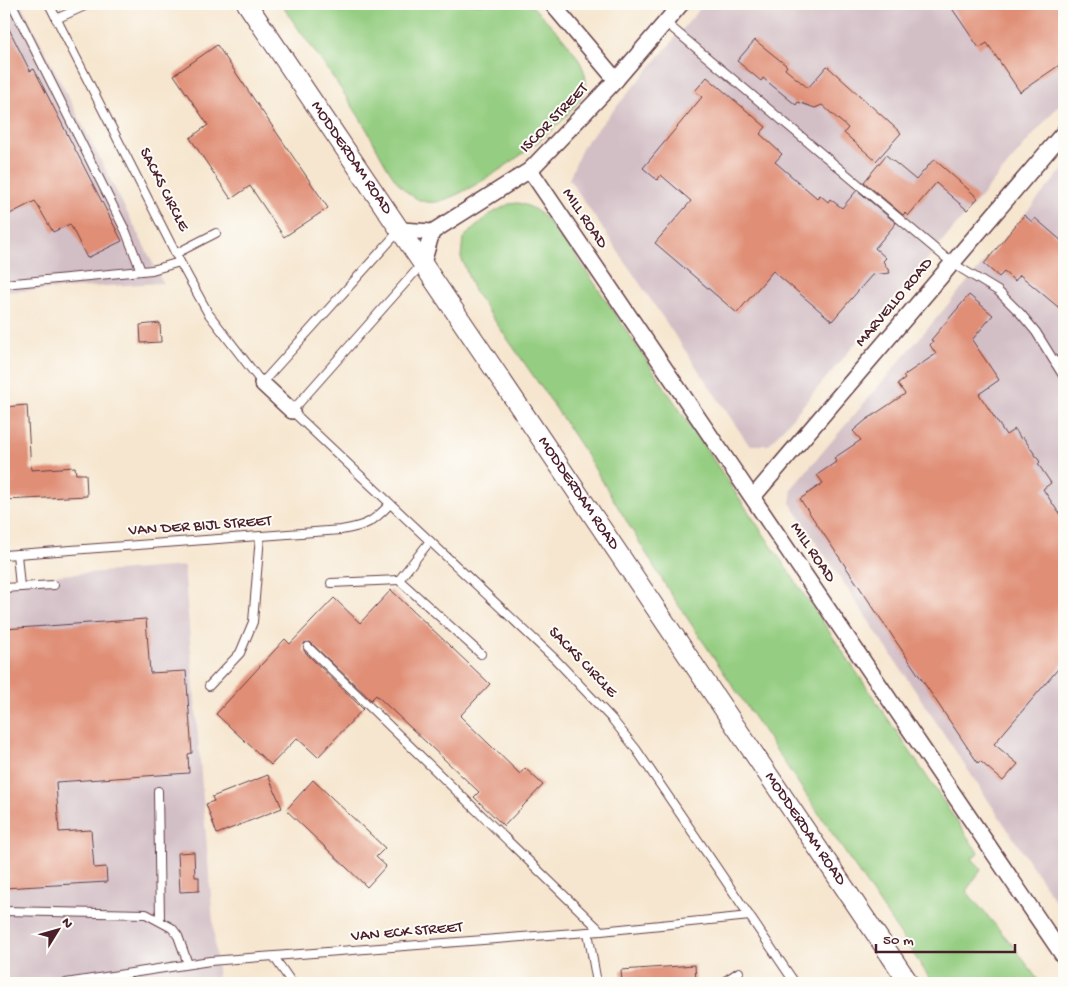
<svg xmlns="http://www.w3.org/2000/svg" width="1068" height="987" font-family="'Gochi Hand',sans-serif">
  <rect width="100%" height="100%" fill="#fdfcf7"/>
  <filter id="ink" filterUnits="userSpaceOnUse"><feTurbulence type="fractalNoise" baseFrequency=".02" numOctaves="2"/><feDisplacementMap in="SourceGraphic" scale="10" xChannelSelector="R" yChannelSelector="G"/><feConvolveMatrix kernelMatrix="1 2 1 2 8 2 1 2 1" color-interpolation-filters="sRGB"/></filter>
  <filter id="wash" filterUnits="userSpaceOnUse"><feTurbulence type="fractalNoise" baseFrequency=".0096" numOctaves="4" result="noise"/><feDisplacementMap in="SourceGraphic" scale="20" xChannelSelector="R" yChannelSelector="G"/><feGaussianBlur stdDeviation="1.12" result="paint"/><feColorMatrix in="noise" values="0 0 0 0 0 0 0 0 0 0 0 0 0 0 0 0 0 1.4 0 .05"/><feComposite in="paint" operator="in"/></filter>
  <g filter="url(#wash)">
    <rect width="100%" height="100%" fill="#f6e6cf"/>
    <g fill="#d2bec5">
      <path d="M 4,4 L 21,4 L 163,283 L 4,292 Z"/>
      <path d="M 704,4 L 1064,4 L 1064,99 L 769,445 L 749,445 L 569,179 L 583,146 Z"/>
      <path d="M 1064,168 L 1064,914 L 790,503 L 792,488 Z"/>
      <path d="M 184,566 L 218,983 L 4,983 L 4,579 Z"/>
    </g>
    <g fill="#95ce82" stroke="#707656">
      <path d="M 281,4 L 530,4 C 547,21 587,57 586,83 C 585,117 469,197 436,202 C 428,203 420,201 414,197 C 392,185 376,144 363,123 C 338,82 308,43 281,4 Z"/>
      <path d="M 518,203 C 541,208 549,222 561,241 L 564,238 L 979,854 L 972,858 L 981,870 L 966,891 L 1015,948 L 1040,983 L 933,983 L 669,591 L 584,451 L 553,404 L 474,291 L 461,257 L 463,238 L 489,215 L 509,204 Z"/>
    </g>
    <g id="blocks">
      <g fill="#e08e76">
        <path d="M 949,4 L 1064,4 L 1064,62 L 1020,92 L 987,43 L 979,48 Z"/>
        <path d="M 4,19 L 30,71 L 34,69 L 122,241 L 87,258 L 70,224 L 53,232 L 35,201 L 4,217 Z"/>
        <path d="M 755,40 L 787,66 L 785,69 L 808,88 L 827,66 L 901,133 L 876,161 L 844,133 L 848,128 L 822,105 L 815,108 L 798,102 L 796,105 L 763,78 L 761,81 L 737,61 Z"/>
        <path d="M 217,45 L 328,208 L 284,237 L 250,186 L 231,199 L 190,138 L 208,125 L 174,75 Z"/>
        <path d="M 707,77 L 766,127 L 760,134 L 782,154 L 775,162 L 817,198 L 820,195 L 828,202 L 830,199 L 842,208 L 857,190 L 896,223 L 875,248 L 886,258 L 883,261 L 890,273 L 872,275 L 832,321 L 773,271 L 737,313 L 655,243 L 691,201 L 661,175 L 657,180 L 643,168 L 702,97 L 695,91 Z"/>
        <path d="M 886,155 L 916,180 L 934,159 L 978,198 L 967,210 L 936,183 L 908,216 L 905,213 L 903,215 L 864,182 Z"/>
        <path d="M 1024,215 L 1032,222 L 1035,218 L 1064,243 L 1064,312 L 1020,275 L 1015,281 L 1004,272 L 999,277 L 984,264 Z"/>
        <path d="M 969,295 L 993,315 L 972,340 L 999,380 L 979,394 L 1006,435 L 1015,429 L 1021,439 L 1023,437 L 1040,462 L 1038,464 L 1051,483 L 1043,489 L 1064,521 L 1064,662 L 994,744 L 1018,764 L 1003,781 L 980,761 L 978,763 L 800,499 L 823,483 L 817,475 L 836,462 L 834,458 L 861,440 L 853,431 L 866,420 L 905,394 L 898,384 L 905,379 L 903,376 L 936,354 L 930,345 L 933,341 L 931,340 Z"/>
        <path d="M 160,323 L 161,342 L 141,343 L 140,325 Z"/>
        <path d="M 27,405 L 31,470 L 75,467 L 76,474 L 86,474 L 87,496 L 4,500 L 4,407 Z"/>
        <path d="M 391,590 L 490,684 L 460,716 L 520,774 L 525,768 L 543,785 L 504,826 L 474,797 L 479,792 L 376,695 L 371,700 L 310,642 L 304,643 L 304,651 L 363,709 L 318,757 L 297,738 L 271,765 L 216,714 L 285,639 L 290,644 L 334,598 L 360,623 Z"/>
        <path d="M 146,619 L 150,673 L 186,671 L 192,753 L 188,754 L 189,773 L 56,782 L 59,832 L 91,830 L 94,868 L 106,867 L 107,882 L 4,888 L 4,629 Z"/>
        <path d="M 268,775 L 282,808 L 217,834 L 206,804 L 214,801 L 212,797 Z"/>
        <path d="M 313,780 L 385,848 L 376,857 L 386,866 L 367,887 L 286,810 Z"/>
        <path d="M 194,852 L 195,877 L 199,877 L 199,891 L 180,892 L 178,853 Z"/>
        <path d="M 695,965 L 696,983 L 622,983 L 621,970 Z"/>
      </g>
    </g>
  </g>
  <g filter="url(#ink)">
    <use href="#blocks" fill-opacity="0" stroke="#643d44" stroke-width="1"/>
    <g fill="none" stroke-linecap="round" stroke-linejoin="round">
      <g stroke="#643d44" stroke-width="10">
        <g id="service">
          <path d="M 12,4 L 126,232 L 141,271"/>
          <path d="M 49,4 L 180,262 L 208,313 L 262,383 L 399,231"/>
          <path d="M 56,19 L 89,4"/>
          <path d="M 665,22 L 952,263 L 998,291 L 1021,314 L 1036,332 L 1064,377"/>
          <path d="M 175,254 L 216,233"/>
          <path d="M 422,264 L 292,411 L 555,659 L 612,719 L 636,749 L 795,983"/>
          <path d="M 4,284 L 152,270 L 180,262"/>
          <path d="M 1056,364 L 1064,356"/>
          <path d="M 430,541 L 399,580 L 481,654"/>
          <path d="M 4,555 L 341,530 C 366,526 373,522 390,504"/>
          <path d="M 331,583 L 399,580"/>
          <path d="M 20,587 L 54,585"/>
          <path d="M 4,588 L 20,587 L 17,554"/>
          <path d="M 308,647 L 601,931"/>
          <path d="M 209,686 L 240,653 L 253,622 L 260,536"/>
          <path d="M 158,791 L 160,920"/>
          <path d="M 4,911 L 146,914 L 172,928 L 178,936 L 188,964"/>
          <path d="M 588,932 L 597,983"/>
          <path d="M 274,957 L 292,983"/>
          <path d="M 66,983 L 210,961 L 601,931 L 750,916"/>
          <path d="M 722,983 L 739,972"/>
        </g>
      </g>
      <g stroke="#643d44" stroke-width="18">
        <g id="minor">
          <path d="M 552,4 L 616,80"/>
          <path d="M 530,170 L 1064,957"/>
          <path d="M 401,230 L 432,232 L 530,170 L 616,80 L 681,4"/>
          <path d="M 423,263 L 432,232"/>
          <path d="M 262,383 L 292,411"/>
          <path d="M 753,497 L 1064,132"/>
        </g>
      </g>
      <g stroke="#643d44" stroke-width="21">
        <g id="tertiary">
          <path id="s1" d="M 247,4 L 909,983"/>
        </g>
      </g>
      <use href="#service" stroke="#fff" stroke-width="8"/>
      <use href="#minor" stroke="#fff" stroke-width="15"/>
      <use href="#tertiary" stroke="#fff" stroke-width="19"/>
    </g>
  </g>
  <g text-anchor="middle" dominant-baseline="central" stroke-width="4" stroke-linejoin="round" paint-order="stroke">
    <g font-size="16" fill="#4a1f2b" stroke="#fdfcf7">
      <text transform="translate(555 119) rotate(-46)">ISCOR STREET</text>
      <text stroke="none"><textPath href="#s1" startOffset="186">MODDERDAM ROAD</textPath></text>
      <text transform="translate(163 190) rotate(63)">SACKS CIRCLE</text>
      <text transform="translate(584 219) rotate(56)">MILL ROAD</text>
      <text transform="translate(895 303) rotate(-50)">MARVELLO ROAD</text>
      <text stroke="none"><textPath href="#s1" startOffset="591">MODDERDAM ROAD</textPath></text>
      <text transform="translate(200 527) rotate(-4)">VAN DER BIJL STREET</text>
      <text transform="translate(812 553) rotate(56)">MILL ROAD</text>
      <text transform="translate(582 663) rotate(46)">SACKS CIRCLE</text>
      <text stroke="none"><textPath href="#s1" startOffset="996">MODDERDAM ROAD</textPath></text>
      <text transform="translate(407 933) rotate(-5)">VAN ECK STREET</text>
    </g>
  </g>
  <rect width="1068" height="987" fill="none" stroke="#fdfcf7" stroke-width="20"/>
  <g transform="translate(58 930) rotate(53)" stroke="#fdfcf7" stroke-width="4" paint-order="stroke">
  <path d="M0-4L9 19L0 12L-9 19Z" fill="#4a1f2b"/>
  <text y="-8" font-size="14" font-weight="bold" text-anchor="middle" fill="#4a1f2b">N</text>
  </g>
  <path d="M876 944v8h139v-8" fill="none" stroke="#4a1f2b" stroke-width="2.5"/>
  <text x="883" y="944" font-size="15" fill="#4a1f2b" stroke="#fdfcf7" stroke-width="4" paint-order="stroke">50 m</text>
</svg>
